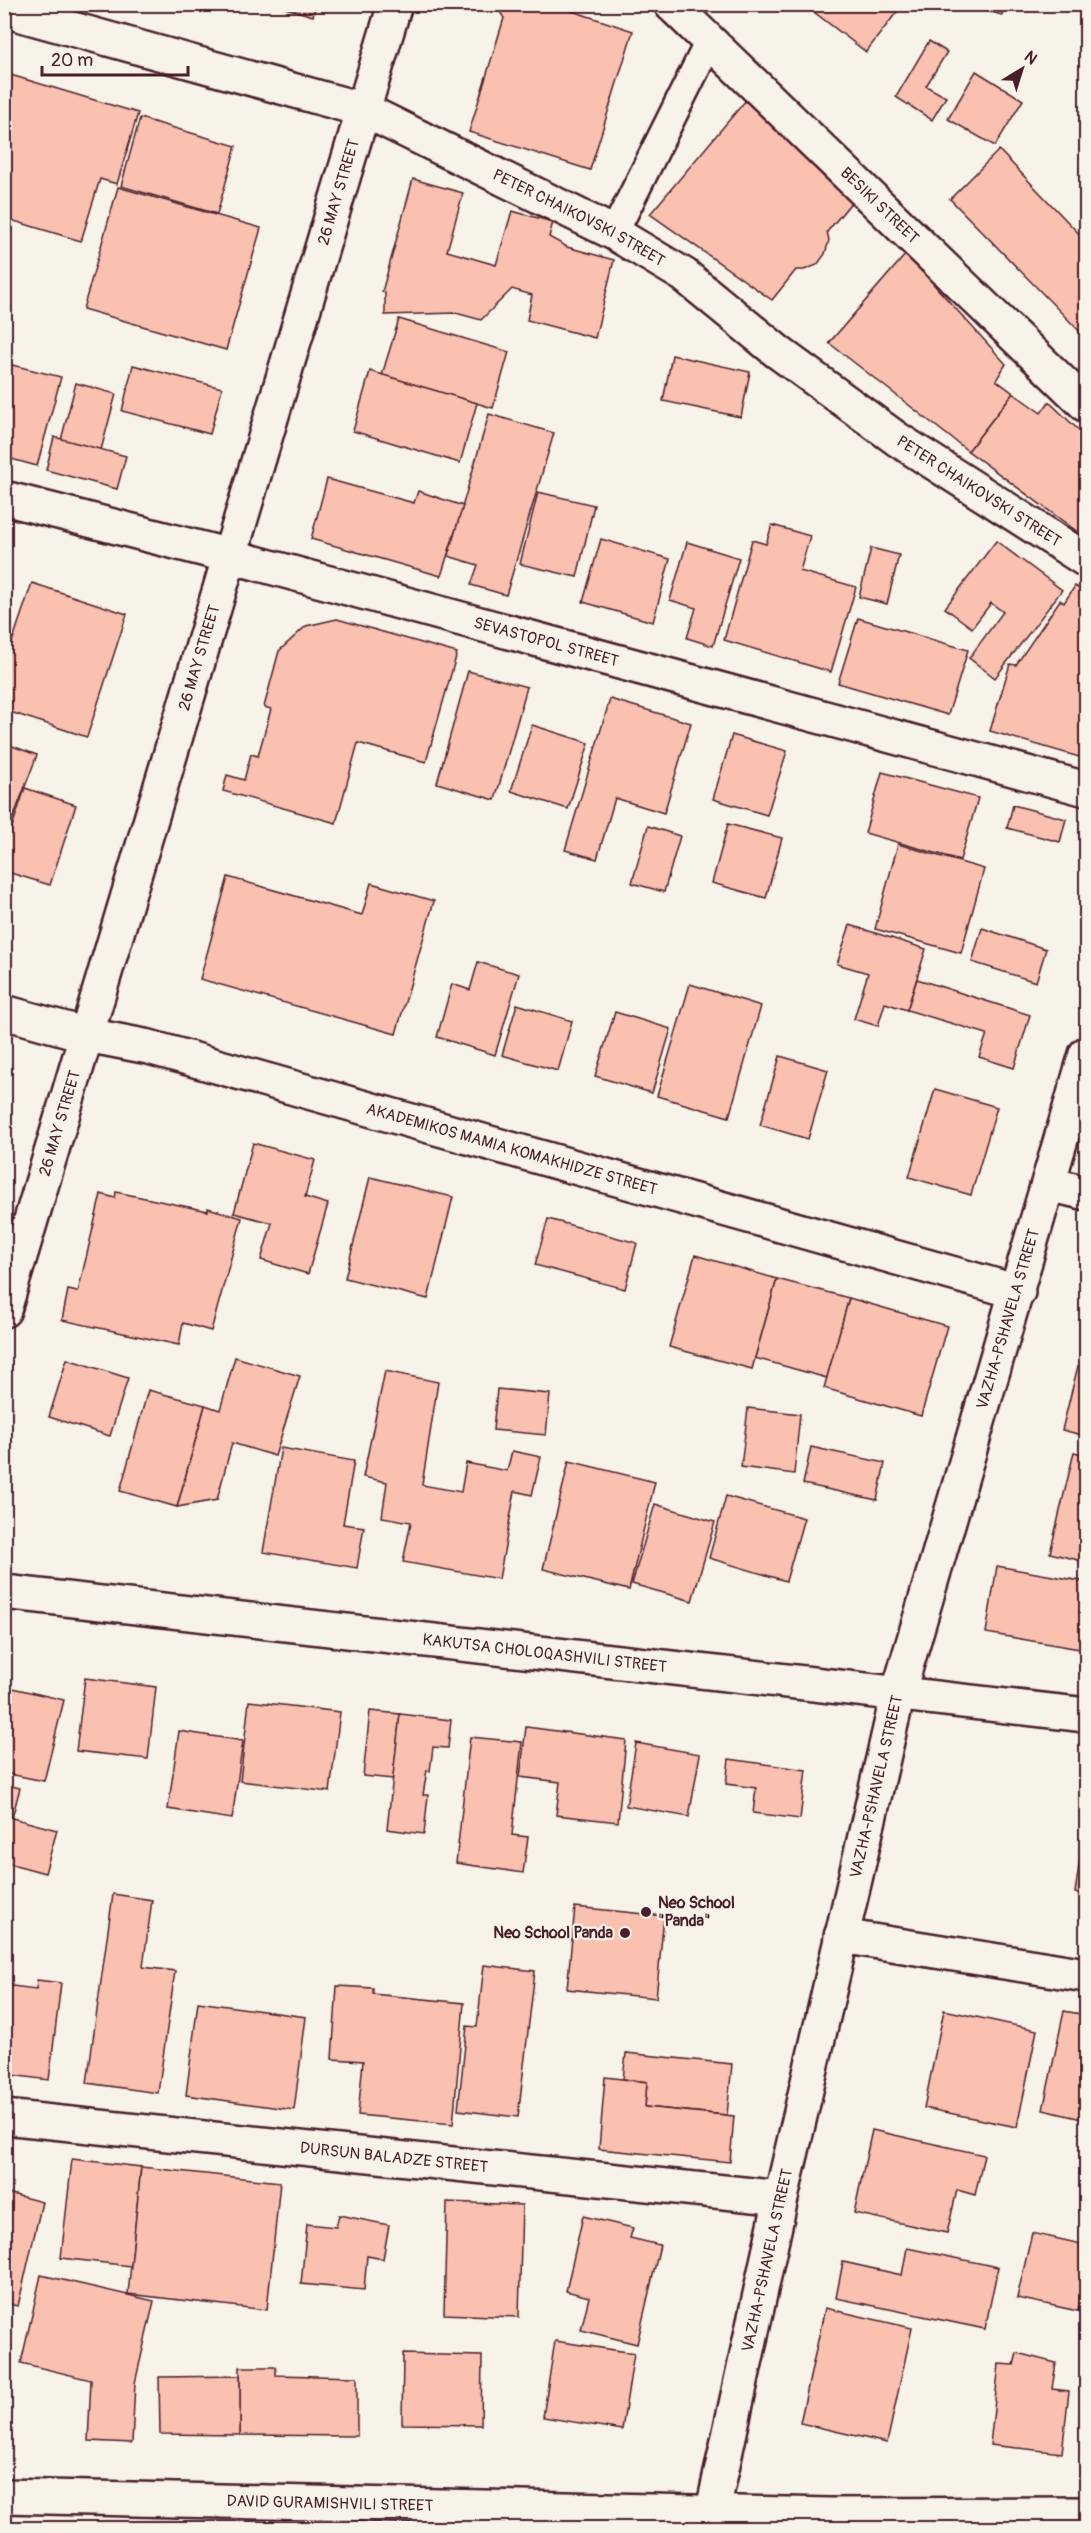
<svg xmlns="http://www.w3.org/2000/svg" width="1091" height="2533" font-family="Pangolin,sans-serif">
  <rect width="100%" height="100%" fill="#f7f3e8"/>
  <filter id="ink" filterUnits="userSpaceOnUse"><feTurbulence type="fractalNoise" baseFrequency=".0167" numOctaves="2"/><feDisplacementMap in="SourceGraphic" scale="12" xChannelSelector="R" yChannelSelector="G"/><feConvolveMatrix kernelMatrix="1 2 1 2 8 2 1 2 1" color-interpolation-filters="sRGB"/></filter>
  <g filter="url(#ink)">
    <g fill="#fac1b0" stroke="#4a1f2b" stroke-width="1.5">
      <path d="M 272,4 L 316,4 L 313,16 Z"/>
      <path d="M 551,4 L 633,31 L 590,170 L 469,132 L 504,18 L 495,4 Z"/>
      <path d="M 819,4 L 903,4 L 866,52 L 814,12 Z"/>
      <path d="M 964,4 L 1005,4 L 1002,15 Z"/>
      <path d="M 929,41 L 947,52 L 926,86 L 946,97 L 932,120 L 896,97 Z"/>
      <path d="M 976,71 L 1023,100 L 995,146 L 948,119 Z"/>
      <path d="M 4,73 L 138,113 L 117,184 L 100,179 L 81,241 L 4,218 Z"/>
      <path d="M 746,100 L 858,194 L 827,232 L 829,240 L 825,254 L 817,265 L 804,270 L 796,270 L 772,300 L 650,214 Z"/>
      <path d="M 140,118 L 236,146 L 217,214 L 121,186 Z"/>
      <path d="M 999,150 L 1086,241 L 1086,338 L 950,199 Z"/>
      <path d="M 413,179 L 463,193 L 447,251 L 496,265 L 512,211 L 553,222 L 549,237 L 567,247 L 614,260 L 595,338 L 527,320 L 532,295 L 512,289 L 481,320 L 456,313 L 385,315 L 385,293 L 382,292 Z"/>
      <path d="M 118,187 L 261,228 L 226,350 L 83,309 Z"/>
      <path d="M 906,254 L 1006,364 L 996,380 L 1013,393 L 968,451 L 829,343 Z"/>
      <path d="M 399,319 L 509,352 L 493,408 L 382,375 Z"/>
      <path d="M 672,355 L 750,372 L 741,417 L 663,401 Z"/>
      <path d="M 4,363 L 61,377 L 37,466 L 4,457 Z"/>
      <path d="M 133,365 L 222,388 L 210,434 L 122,411 Z"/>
      <path d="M 370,371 L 477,403 L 460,463 L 353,431 Z"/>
      <path d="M 76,383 L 116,394 L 101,450 L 61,440 Z"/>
      <path d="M 1013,393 L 1041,413 L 1049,402 L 1086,437 L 1086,538 L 968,451 Z"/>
      <path d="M 489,414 L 554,433 L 506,595 L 471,585 L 478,565 L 448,556 Z"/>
      <path d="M 54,437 L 126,456 L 117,489 L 46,470 Z"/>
      <path d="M 327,479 L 414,503 L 418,491 L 463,506 L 441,576 L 311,539 Z"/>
      <path d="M 538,492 L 594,505 L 577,577 L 520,564 Z"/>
      <path d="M 772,525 L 810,536 L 800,571 L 856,587 L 831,672 L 724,640 L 752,540 L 766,544 Z"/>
      <path d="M 601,539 L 670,559 L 653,622 L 583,602 Z"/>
      <path d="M 996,541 L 1062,590 L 995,678 L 969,658 L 1003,612 L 991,603 L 972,628 L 945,608 Z"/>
      <path d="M 687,542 L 739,558 L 713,646 L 687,638 L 696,608 L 670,600 Z"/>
      <path d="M 871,548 L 899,555 L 887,604 L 859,597 Z"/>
      <path d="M 32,583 L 127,614 L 87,737 L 4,710 L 4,643 L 11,645 Z"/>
      <path d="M 1075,586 L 1086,593 L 1086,608 L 1082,614 L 1086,617 L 1086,759 L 990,731 L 1010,664 L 1016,665 L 1060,600 L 1064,603 Z"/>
      <path d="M 858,618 L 968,650 L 948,715 L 838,683 Z"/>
      <path d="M 337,619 L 457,653 L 426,762 L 358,743 L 336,823 L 223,791 L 227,775 L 244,780 L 251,754 L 258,756 L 271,709 L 264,707 L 279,651 L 306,626 Z"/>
      <path d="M 468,671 L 527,687 L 495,800 L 437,783 Z"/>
      <path d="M 610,699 L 691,723 L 664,813 L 615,798 L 597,859 L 565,850 Z"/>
      <path d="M 532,725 L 589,743 L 568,809 L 511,791 Z"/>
      <path d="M 732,735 L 787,751 L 767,815 L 713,799 Z"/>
      <path d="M 4,743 L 37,755 L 4,842 Z"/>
      <path d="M 882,772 L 978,798 L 960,860 L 865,833 Z"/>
      <path d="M 25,788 L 76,805 L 50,885 L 4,871 L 4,851 Z"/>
      <path d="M 1013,805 L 1066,819 L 1060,842 L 1007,828 Z"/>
      <path d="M 728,824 L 782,838 L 766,898 L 712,883 Z"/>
      <path d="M 648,826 L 680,836 L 664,892 L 632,883 Z"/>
      <path d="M 898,844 L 984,869 L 961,953 L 875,929 Z"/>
      <path d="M 228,877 L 362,915 L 371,883 L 434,901 L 396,1034 L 200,979 Z"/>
      <path d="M 850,925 L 926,949 L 907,1010 L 885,1003 L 878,1026 L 854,1019 L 868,973 L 837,964 Z"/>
      <path d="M 982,928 L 1046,949 L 1036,982 L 972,962 Z"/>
      <path d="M 478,962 L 519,974 L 495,1055 L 437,1037 L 452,984 L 470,990 Z"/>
      <path d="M 917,979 L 1030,1015 L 1014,1068 L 979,1057 L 987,1034 L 907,1010 Z"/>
      <path d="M 690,984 L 761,1006 L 729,1117 L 657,1096 Z"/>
      <path d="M 517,1004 L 572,1021 L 558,1071 L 502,1055 Z"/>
      <path d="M 615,1012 L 671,1029 L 652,1093 L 595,1076 Z"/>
      <path d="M 780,1056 L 828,1070 L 808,1139 L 760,1125 Z"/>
      <path d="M 935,1089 L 997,1107 L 971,1195 L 909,1177 Z"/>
      <path d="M 253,1143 L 315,1160 L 305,1197 L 328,1204 L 308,1274 L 261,1260 L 272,1223 L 234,1213 Z"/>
      <path d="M 370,1177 L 453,1197 L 428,1299 L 345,1278 Z"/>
      <path d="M 116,1192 L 208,1211 L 208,1208 L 242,1218 L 211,1331 L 183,1323 L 179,1345 L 62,1320 L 68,1290 L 78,1292 L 101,1194 L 115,1198 Z"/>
      <path d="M 548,1219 L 637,1243 L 625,1289 L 535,1265 Z"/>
      <path d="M 695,1255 L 777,1279 L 752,1369 L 669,1347 Z"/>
      <path d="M 777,1279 L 849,1298 L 827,1378 L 755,1358 Z"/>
      <path d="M 849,1298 L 947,1326 L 921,1416 L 824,1388 Z"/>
      <path d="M 235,1357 L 300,1376 L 275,1456 L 232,1443 L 217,1500 L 177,1507 L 205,1405 L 220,1410 Z"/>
      <path d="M 67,1359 L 128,1378 L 110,1436 L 49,1417 Z"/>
      <path d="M 1078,1366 L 1086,1368 L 1086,1436 L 1062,1430 Z"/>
      <path d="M 385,1371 L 438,1382 L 422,1485 L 461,1492 L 466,1463 L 507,1471 L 512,1451 L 541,1457 L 532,1495 L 515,1491 L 499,1579 L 403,1562 L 411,1522 L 382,1517 L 387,1482 L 363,1477 Z"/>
      <path d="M 497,1389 L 550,1394 L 546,1435 L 493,1430 Z"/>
      <path d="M 148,1390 L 205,1405 L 177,1507 L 120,1491 Z"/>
      <path d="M 748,1408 L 800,1414 L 794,1474 L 741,1467 Z"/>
      <path d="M 811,1447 L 885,1463 L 877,1500 L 803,1484 Z"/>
      <path d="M 281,1448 L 354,1461 L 343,1524 L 364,1527 L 357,1568 L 263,1552 Z"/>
      <path d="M 1074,1452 L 1086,1455 L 1086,1562 L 1050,1553 Z"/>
      <path d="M 569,1461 L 655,1482 L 629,1590 L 543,1569 Z"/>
      <path d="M 726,1496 L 804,1518 L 786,1581 L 709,1558 Z"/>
      <path d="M 655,1504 L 715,1522 L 692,1601 L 632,1584 Z"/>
      <path d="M 997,1566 L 1086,1582 L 1086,1650 L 986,1633 Z"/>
      <path d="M 85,1678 L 156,1687 L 148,1759 L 76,1751 Z"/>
      <path d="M 4,1686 L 64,1700 L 44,1781 L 4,1773 Z"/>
      <path d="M 249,1701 L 340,1712 L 330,1792 L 240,1781 Z"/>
      <path d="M 370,1711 L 400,1714 L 393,1779 L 363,1776 Z"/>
      <path d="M 400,1714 L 451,1720 L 448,1748 L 433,1747 L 430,1771 L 427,1770 L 423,1795 L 428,1795 L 424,1834 L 387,1829 Z"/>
      <path d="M 526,1727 L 626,1740 L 618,1822 L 556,1815 L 560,1782 L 520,1777 Z"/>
      <path d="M 179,1731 L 243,1741 L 232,1819 L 168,1809 Z"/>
      <path d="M 470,1737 L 522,1742 L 512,1835 L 528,1837 L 523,1873 L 456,1863 Z"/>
      <path d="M 636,1743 L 700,1754 L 689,1817 L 626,1806 Z"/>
      <path d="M 729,1759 L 806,1770 L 800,1819 L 753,1813 L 756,1788 L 726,1784 Z"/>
      <path d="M 4,1784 L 20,1788 L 12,1818 L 57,1830 L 45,1873 L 4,1862 Z"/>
      <path d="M 1086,1818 L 1086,1895 L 1075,1893 Z"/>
      <path d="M 113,1894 L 152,1900 L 143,1967 L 175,1971 L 158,2093 L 87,2083 Z"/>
      <path d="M 575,1907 L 664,1916 L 656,1998 L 567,1989 Z"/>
      <path d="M 484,1965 L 535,1971 L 518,2117 L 458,2110 L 467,2026 L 477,2027 Z"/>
      <path d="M 37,1980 L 61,1983 L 49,2080 L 4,2074 L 4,1985 L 36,1989 Z"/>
      <path d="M 337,1986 L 373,1988 L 373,1994 L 464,2003 L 453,2124 L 358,2115 L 363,2061 L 332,2059 Z"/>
      <path d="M 198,2002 L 306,2017 L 294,2110 L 186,2095 Z"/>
      <path d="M 944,2010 L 1037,2030 L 1017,2127 L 924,2108 Z"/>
      <path d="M 1064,2011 L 1086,2015 L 1086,2120 L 1043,2110 Z"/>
      <path d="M 626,2053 L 732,2064 L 727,2115 L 645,2107 L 647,2082 L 623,2079 Z"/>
      <path d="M 605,2077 L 647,2082 L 645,2107 L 734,2116 L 730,2162 L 599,2149 Z"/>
      <path d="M 872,2130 L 984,2155 L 975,2195 L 957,2190 L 947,2233 L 854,2213 Z"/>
      <path d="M 72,2159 L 141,2167 L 131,2266 L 61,2258 Z"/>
      <path d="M 141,2167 L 280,2182 L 267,2310 L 128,2294 Z"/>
      <path d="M 4,2192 L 42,2202 L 18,2306 L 4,2303 Z"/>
      <path d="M 447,2202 L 522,2205 L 519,2317 L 444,2314 Z"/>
      <path d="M 339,2215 L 389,2225 L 383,2259 L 367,2256 L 364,2290 L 301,2284 L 307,2224 L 336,2227 Z"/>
      <path d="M 583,2216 L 633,2228 L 630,2238 L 660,2245 L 637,2344 L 581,2330 L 589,2297 L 566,2291 Z"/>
      <path d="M 1032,2233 L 1086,2245 L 1086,2273 L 1078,2311 L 1017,2298 Z"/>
      <path d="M 907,2248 L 998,2267 L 985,2329 L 836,2298 L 843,2262 L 902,2275 Z"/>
      <path d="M 41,2275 L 154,2301 L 135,2383 L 132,2443 L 88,2441 L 91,2380 L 21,2363 Z"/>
      <path d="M 825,2308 L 912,2328 L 887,2443 L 800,2423 Z"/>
      <path d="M 555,2341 L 634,2353 L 622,2430 L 543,2417 Z"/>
      <path d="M 1017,2353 L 1056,2363 L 1052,2389 L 1069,2391 L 1062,2453 L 990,2445 L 999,2364 L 1014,2365 Z"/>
      <path d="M 403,2354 L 482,2356 L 481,2425 L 402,2424 Z"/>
      <path d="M 240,2367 L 276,2367 L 276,2375 L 357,2377 L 357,2436 L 240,2435 Z"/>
      <path d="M 240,2376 L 240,2435 L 160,2434 L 159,2377 Z"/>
    </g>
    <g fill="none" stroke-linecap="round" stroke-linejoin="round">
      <g stroke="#4a1f2b" stroke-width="32">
        <path id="lane" d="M 614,233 L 710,40"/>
      </g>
      <g stroke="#4a1f2b" stroke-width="38">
        <g id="street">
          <path id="s1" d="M 671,4 L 1086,405"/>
          <path id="s2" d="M 4,10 L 364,110 L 614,233 L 684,275 L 778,352 L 897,439 L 1086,560"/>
          <path id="s3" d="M 4,498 L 230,556 L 1086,789"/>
          <path id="s4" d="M 4,1012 L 87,1035 L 149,1047 L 1018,1292"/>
          <path d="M 1049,1184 L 1086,1193"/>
          <path id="s5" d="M 4,1310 L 395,4"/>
          <path id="s6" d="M 4,1592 L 1086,1715"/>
          <path d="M 841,1936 L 1086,1975"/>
          <path id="s7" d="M 4,2117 L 781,2198"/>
          <path id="s8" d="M 4,2496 L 830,2515 L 1086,2514"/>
          <path id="s9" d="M 709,2528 L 781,2198 L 898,1694 L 1086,1054"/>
        </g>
      </g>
      <use href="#lane" stroke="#f7f3e8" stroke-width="27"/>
      <use href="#street" stroke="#f7f3e8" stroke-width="33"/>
    </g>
  </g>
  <g fill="#4a1f2b" stroke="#f7f3e8" stroke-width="2">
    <circle cx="646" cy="1912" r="6"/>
    <circle cx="625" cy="1933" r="6"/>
  </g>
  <g text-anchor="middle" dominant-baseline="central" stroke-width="4.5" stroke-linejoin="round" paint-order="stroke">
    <g font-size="16" fill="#4a1f2b" stroke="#f7f3e8">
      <text stroke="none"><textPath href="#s5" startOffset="1167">26 MAY STREET</textPath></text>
      <text stroke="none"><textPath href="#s1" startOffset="290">BESIKI STREET</textPath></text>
      <text stroke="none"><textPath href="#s2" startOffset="614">PETER CHAIKOVSKI STREET</textPath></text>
      <text stroke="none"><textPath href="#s2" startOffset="1100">PETER CHAIKOVSKI STREET</textPath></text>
      <text stroke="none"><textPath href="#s3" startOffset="561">SEVASTOPOL STREET</textPath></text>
      <text stroke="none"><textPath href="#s5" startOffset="681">26 MAY STREET</textPath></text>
      <text stroke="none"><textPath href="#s5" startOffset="195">26 MAY STREET</textPath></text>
      <text stroke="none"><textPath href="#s4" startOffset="526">AKADEMIKOS MAMIA KOMAKHIDZE STREET</textPath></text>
      <text stroke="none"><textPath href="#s9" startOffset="1246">VAZHA-PSHAVELA STREET</textPath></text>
      <text stroke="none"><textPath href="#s6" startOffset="544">KAKUTSA CHOLOQASHVILI STREET</textPath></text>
      <text stroke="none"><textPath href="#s9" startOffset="760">VAZHA-PSHAVELA STREET</textPath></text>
      <text stroke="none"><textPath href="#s7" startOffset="392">DURSUN BALADZE STREET</textPath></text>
      <text stroke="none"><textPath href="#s9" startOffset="274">VAZHA-PSHAVELA STREET</textPath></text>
      <text stroke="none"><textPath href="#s8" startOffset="326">DAVID GURAMISHVILI STREET</textPath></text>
    </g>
    <g font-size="16" font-weight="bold" fill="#4a1f2b" stroke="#f7f3e8" text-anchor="start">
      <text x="658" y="1903">Neo School<tspan x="658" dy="18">"Panda"</tspan></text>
      <text x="613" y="1933" text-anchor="end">Neo School Panda</text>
    </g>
  </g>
  <rect width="1091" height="2533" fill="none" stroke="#f7f3e8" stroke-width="24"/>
  <rect x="12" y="12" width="1067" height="2509" fill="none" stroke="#4a1f2b" stroke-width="2" filter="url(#ink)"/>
  <g transform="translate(1022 69) rotate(38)" stroke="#f7f3e8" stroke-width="4.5" paint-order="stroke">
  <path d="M0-4.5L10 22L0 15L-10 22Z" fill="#4a1f2b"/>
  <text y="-9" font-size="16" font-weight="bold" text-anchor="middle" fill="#4a1f2b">N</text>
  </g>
  <path d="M42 66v9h146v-9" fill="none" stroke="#4a1f2b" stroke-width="3"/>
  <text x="51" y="66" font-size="18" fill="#4a1f2b" stroke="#f7f3e8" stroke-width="4.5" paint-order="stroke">20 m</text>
</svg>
